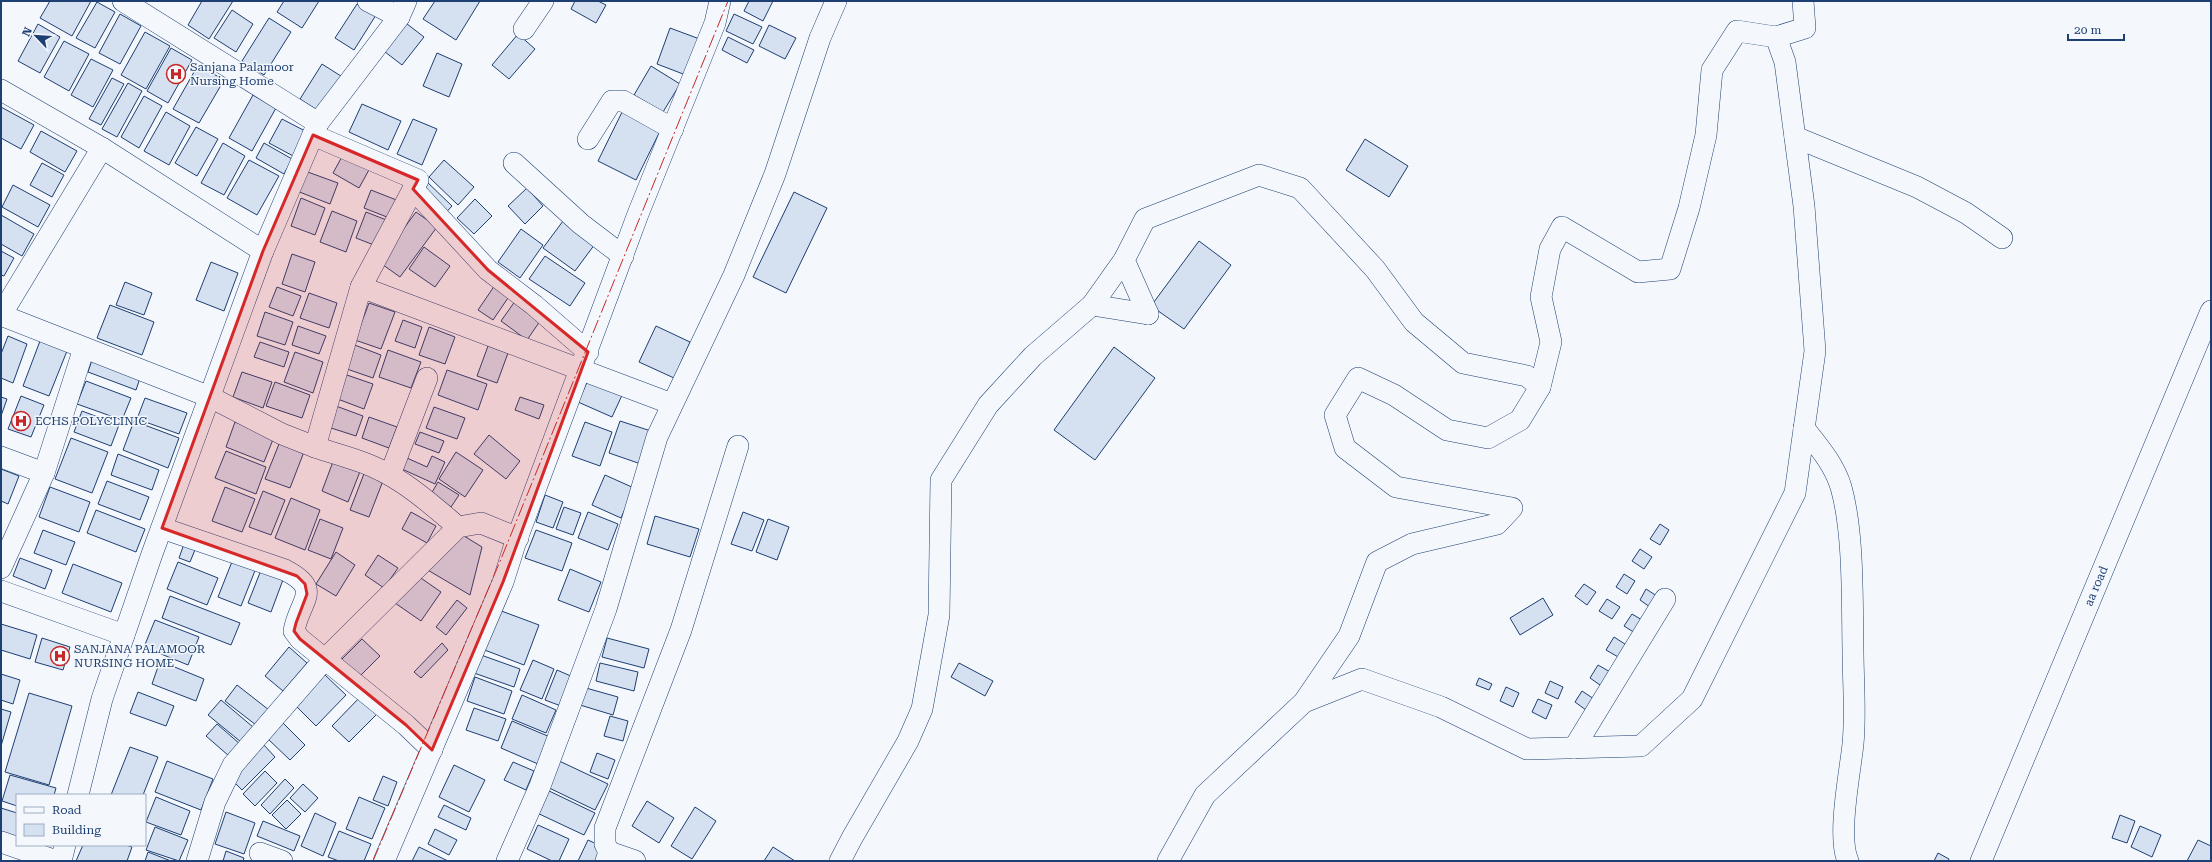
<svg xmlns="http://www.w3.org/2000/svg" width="2212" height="862" font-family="'Roboto Serif',serif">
  <rect width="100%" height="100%" fill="#f4f7fb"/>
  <g fill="#d5e0f0" stroke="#1d3f73">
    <path d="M 50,1 L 91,1 L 72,36 L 40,18 Z"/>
    <path d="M 202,1 L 233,1 L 209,39 L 188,25 Z"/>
    <path d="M 284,1 L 319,1 L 302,28 L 277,12 Z"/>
    <path d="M 435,1 L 480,1 L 456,40 L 423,19 Z"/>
    <path d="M 575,1 L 598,1 L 606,5 L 596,23 L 571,9 Z"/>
    <path d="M 749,1 L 773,1 L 763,21 L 744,11 Z"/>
    <path d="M 97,2 L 115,12 L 95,48 L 76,38 Z"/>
    <path d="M 357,4 L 376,15 L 354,50 L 335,38 Z"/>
    <path d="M 232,10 L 253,24 L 236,52 L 214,38 Z"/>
    <path d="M 120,14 L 141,26 L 120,64 L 99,53 Z"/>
    <path d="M 734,14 L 762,27 L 753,44 L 726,31 Z"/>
    <path d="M 398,17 L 424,37 L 402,65 L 376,45 Z"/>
    <path d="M 269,18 L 291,32 L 264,75 L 242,61 Z"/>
    <path d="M 38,24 L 60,37 L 40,73 L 18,61 Z"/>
    <path d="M 769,25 L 796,38 L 785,59 L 759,46 Z"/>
    <path d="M 670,28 L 705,41 L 691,77 L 657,64 Z"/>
    <path d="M 145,32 L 170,46 L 146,89 L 121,75 Z"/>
    <path d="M 518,34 L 535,49 L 509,79 L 492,65 Z"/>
    <path d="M 728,37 L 754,50 L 747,63 L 722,50 Z"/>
    <path d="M 64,41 L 89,54 L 69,91 L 44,77 Z"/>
    <path d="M 171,48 L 192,60 L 168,103 L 147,91 Z"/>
    <path d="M 437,53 L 462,64 L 449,97 L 423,86 Z"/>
    <path d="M 91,59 L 113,70 L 93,107 L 71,95 Z"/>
    <path d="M 322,64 L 344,78 L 322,113 L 300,99 Z"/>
    <path d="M 198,65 L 224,80 L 199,123 L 173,109 Z"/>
    <path d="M 651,66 L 680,84 L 663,112 L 634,95 Z"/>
    <path d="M 112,78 L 124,84 L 101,125 L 89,119 Z"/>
    <path d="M 128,83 L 142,91 L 117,137 L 102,129 Z"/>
    <path d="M 253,95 L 276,108 L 252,151 L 229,138 Z"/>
    <path d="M 144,96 L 162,106 L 139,148 L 121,137 Z"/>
    <path d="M 362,104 L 401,121 L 388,150 L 349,132 Z"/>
    <path d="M 625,106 L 663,125 L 636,180 L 598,161 Z"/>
    <path d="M 1,107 L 34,125 L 21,149 L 1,138 Z"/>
    <path d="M 166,112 L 190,126 L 169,165 L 144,151 Z"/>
    <path d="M 282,119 L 309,133 L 295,157 L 269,143 Z"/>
    <path d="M 413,119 L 437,129 L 422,165 L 397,154 Z"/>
    <path d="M 196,127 L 218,139 L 197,176 L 175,163 Z"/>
    <path d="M 41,131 L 77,151 L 65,172 L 30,152 Z"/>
    <path d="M 1365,139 L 1408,166 L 1389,197 L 1346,170 Z"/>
    <path d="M 223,143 L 245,156 L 224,195 L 201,183 Z"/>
    <path d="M 264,143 L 292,159 L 284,174 L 256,158 Z"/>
    <path d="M 344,153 L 370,168 L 359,188 L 333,173 Z"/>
    <path d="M 249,160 L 279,176 L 257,215 L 227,198 Z"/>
    <path d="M 444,160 L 474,187 L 458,205 L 429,177 Z"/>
    <path d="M 42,163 L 64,175 L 52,197 L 30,185 Z"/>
    <path d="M 305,171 L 338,183 L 330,204 L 297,191 Z"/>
    <path d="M 424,179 L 452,206 L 439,220 L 411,193 Z"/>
    <path d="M 13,185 L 50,205 L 38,227 L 2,207 Z"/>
    <path d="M 527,188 L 543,206 L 525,224 L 508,206 Z"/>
    <path d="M 371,190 L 399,201 L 392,219 L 364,208 Z"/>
    <path d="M 794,192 L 827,208 L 786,293 L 753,277 Z"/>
    <path d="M 301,198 L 325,208 L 315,235 L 291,226 Z"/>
    <path d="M 475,199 L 492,216 L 474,234 L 457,218 Z"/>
    <path d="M 332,211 L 357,221 L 346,252 L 320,242 Z"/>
    <path d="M 366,212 L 389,221 L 379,247 L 356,238 Z"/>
    <path d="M 416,212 L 437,227 L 400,277 L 379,262 Z"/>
    <path d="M 1,215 L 34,234 L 22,256 L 1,244 Z"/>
    <path d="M 563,221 L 595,244 L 575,271 L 543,248 Z"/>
    <path d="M 521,229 L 543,245 L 520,278 L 498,262 Z"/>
    <path d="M 1199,241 L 1231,265 L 1184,329 L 1151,306 Z"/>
    <path d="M 424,247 L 450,266 L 435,287 L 409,269 Z"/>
    <path d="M 1,251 L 14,258 L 4,276 L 1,275 Z"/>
    <path d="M 292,254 L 315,262 L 305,292 L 282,284 Z"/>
    <path d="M 545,256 L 585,283 L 570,306 L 529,279 Z"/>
    <path d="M 211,262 L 238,273 L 224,311 L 196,300 Z"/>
    <path d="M 125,282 L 152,293 L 144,315 L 116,305 Z"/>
    <path d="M 495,285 L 510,295 L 493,320 L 478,310 Z"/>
    <path d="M 277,287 L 301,296 L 293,316 L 269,307 Z"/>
    <path d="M 523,290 L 549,308 L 527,340 L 501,321 Z"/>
    <path d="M 309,293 L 337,303 L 329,328 L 300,318 Z"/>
    <path d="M 369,303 L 395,312 L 381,349 L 355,340 Z"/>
    <path d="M 110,305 L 154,322 L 142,355 L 97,338 Z"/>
    <path d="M 265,312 L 293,322 L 285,345 L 257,336 Z"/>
    <path d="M 403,320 L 422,327 L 415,348 L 395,341 Z"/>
    <path d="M 298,326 L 326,336 L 319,354 L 292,345 Z"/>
    <path d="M 656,326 L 690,342 L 674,378 L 639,362 Z"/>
    <path d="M 429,327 L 455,337 L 445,364 L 419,355 Z"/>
    <path d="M 8,336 L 27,344 L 13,383 L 1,378 L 1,354 Z"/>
    <path d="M 40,341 L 67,351 L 49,396 L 23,386 Z"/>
    <path d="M 260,342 L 289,352 L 284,367 L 254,357 Z"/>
    <path d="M 352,344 L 381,355 L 373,378 L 344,368 Z"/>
    <path d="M 488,346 L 508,353 L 497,383 L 477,376 Z"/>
    <path d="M 1114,347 L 1155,378 L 1095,460 L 1054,430 Z"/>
    <path d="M 388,350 L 421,362 L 411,388 L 379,377 Z"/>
    <path d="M 295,352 L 323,362 L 313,393 L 284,382 Z"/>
    <path d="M 93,357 L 141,375 L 136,390 L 88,372 Z"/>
    <path d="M 447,370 L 487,384 L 478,410 L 438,395 Z"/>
    <path d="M 242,372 L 272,382 L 263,408 L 233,397 Z"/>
    <path d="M 344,374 L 373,384 L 364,409 L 335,398 Z"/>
    <path d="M 589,378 L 623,393 L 612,417 L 578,402 Z"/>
    <path d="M 86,381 L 131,398 L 122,420 L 77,404 Z"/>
    <path d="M 275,382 L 310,395 L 302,418 L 266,406 Z"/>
    <path d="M 21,396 L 44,405 L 31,437 L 8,429 Z"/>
    <path d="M 1,397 L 7,399 L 1,416 Z"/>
    <path d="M 520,397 L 544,405 L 539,419 L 515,410 Z"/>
    <path d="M 145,398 L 187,413 L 179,434 L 137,419 Z"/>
    <path d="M 336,406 L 363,416 L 356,436 L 328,427 Z"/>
    <path d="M 434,407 L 465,418 L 457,439 L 426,428 Z"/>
    <path d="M 82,411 L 119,425 L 111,446 L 74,432 Z"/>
    <path d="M 369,417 L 397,427 L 389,448 L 362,438 Z"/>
    <path d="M 134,421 L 179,438 L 168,468 L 123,450 Z"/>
    <path d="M 620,421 L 651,431 L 641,464 L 609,453 Z"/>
    <path d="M 235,422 L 274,437 L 264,462 L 226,447 Z"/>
    <path d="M 585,422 L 612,432 L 600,466 L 572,456 Z"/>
    <path d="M 420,432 L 444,441 L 439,453 L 415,444 Z"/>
    <path d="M 283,434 L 307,444 L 290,488 L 265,479 Z"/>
    <path d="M 489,435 L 520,461 L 506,479 L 474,454 Z"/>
    <path d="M 71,438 L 108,452 L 92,493 L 55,479 Z"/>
    <path d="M 226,451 L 266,467 L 256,494 L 215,478 Z"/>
    <path d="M 456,452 L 483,470 L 465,497 L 439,479 Z"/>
    <path d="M 118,454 L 159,470 L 152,490 L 111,475 Z"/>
    <path d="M 432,456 L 445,462 L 435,484 L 402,469 L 407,458 L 427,467 Z"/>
    <path d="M 334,459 L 361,469 L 348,502 L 322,491 Z"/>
    <path d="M 367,466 L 386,473 L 369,517 L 350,510 Z"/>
    <path d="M 1,469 L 19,476 L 8,504 L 1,501 Z"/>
    <path d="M 605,475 L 634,488 L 621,518 L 592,505 Z"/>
    <path d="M 107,481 L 149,497 L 140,520 L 98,504 Z"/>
    <path d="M 438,482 L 459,495 L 451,507 L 431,494 Z"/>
    <path d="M 50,487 L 90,502 L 79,532 L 39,517 Z"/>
    <path d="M 225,487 L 255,499 L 242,532 L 212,521 Z"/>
    <path d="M 263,491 L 285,500 L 271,535 L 249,527 Z"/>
    <path d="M 545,495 L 563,502 L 553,528 L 536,522 Z"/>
    <path d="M 291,498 L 320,510 L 305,550 L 275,538 Z"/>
    <path d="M 564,507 L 581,513 L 573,535 L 556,529 Z"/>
    <path d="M 96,510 L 145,529 L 136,552 L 87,533 Z"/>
    <path d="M 411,512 L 436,526 L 427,543 L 402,529 Z"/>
    <path d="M 588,512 L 618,524 L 608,550 L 578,538 Z"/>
    <path d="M 743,512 L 764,520 L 752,551 L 731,544 Z"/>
    <path d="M 655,516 L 699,529 L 690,557 L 647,544 Z"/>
    <path d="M 320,519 L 343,528 L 331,559 L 308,550 Z"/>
    <path d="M 768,519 L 789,527 L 777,560 L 756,552 Z"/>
    <path d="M 1660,524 L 1669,530 L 1660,545 L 1650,539 Z"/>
    <path d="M 43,530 L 75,542 L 66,565 L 34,553 Z"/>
    <path d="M 189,530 L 201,535 L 190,562 L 179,558 Z"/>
    <path d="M 536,530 L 572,543 L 562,571 L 525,558 Z"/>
    <path d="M 456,531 L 482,547 L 470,595 L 426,569 Z"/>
    <path d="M 237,549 L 260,558 L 241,606 L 218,597 Z"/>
    <path d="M 1640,549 L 1652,557 L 1644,569 L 1632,561 Z"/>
    <path d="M 336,552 L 355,565 L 336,596 L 316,584 Z"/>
    <path d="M 378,555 L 398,568 L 384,588 L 365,575 Z"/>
    <path d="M 20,558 L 52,570 L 45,589 L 13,576 Z"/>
    <path d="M 265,560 L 287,569 L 271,612 L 248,603 Z"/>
    <path d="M 178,562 L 218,578 L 207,605 L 167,589 Z"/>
    <path d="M 73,564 L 122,583 L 111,612 L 62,593 Z"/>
    <path d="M 570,569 L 601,582 L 589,612 L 558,600 Z"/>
    <path d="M 415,574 L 441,592 L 421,621 L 395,603 Z"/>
    <path d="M 1624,574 L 1635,581 L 1627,594 L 1616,587 Z"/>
    <path d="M 1584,584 L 1596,592 L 1587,605 L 1575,596 Z"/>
    <path d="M 1646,589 L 1657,596 L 1650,607 L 1640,600 Z"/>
    <path d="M 170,596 L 240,623 L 231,645 L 162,618 Z"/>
    <path d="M 1543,598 L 1553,615 L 1520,635 L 1510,618 Z"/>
    <path d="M 1607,599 L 1620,607 L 1612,619 L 1599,611 Z"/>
    <path d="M 457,600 L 467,608 L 446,635 L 436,627 Z"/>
    <path d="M 496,609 L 539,625 L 524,665 L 482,649 Z"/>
    <path d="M 1632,614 L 1642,620 L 1635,633 L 1624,626 Z"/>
    <path d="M 155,620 L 199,637 L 188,665 L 144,647 Z"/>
    <path d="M 1,624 L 37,635 L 30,659 L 1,650 Z"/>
    <path d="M 1614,637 L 1628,646 L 1620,658 L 1606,650 Z"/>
    <path d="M 42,638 L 70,647 L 63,670 L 35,662 Z"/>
    <path d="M 607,638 L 649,649 L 644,668 L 602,657 Z"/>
    <path d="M 362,639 L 380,656 L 355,681 L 338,663 Z"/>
    <path d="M 442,643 L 448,650 L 421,678 L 414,672 Z"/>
    <path d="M 289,647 L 307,663 L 283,691 L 265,676 Z"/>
    <path d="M 481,655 L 520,669 L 514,687 L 474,673 Z"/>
    <path d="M 533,660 L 554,669 L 542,699 L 520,690 Z"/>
    <path d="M 160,661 L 204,679 L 196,701 L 152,684 Z"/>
    <path d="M 600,663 L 638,672 L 634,691 L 596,681 Z"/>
    <path d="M 959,663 L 993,681 L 985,696 L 951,677 Z"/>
    <path d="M 1598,665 L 1612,673 L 1603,687 L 1590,678 Z"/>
    <path d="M 557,670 L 573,677 L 561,706 L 545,700 Z"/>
    <path d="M 1,674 L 20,680 L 13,704 L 1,700 Z"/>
    <path d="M 325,675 L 346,695 L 316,726 L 295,705 Z"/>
    <path d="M 475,677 L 512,691 L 504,714 L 467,701 Z"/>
    <path d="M 1479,678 L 1492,684 L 1489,690 L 1476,685 Z"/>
    <path d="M 1550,681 L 1563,687 L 1558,699 L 1545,693 Z"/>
    <path d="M 237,685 L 269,710 L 256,725 L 225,701 Z"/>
    <path d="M 1506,687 L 1519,693 L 1513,707 L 1500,701 Z"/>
    <path d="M 586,688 L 618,697 L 613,715 L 580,705 Z"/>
    <path d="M 1582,691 L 1594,699 L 1586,710 L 1575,702 Z"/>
    <path d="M 138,692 L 174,706 L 166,726 L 130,713 Z"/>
    <path d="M 29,693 L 72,706 L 49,785 L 5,772 Z"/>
    <path d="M 522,695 L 556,710 L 546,733 L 512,719 Z"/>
    <path d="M 361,696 L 378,713 L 349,742 L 332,726 Z"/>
    <path d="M 1538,699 L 1552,705 L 1546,719 L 1532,712 Z"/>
    <path d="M 221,700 L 253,727 L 241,742 L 208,715 Z"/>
    <path d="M 474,708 L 506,719 L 498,741 L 466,730 Z"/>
    <path d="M 1,709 L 11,712 L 1,746 Z"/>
    <path d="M 610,716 L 628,721 L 623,741 L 604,736 Z"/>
    <path d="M 512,721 L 550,737 L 538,764 L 501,748 Z"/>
    <path d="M 283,723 L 305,745 L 290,760 L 268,739 Z"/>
    <path d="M 217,724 L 240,744 L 229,756 L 206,736 Z"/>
    <path d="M 263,744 L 275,757 L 242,790 L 230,778 Z"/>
    <path d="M 130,747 L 158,757 L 143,795 L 111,795 Z"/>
    <path d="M 597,753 L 615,760 L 608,779 L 590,772 Z"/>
    <path d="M 555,759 L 608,784 L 595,810 L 543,785 Z"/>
    <path d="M 167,761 L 213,779 L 201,810 L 155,792 Z"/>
    <path d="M 513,762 L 534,771 L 526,790 L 504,780 Z"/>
    <path d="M 454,765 L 485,780 L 469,812 L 439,797 Z"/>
    <path d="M 265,771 L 277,783 L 255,806 L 243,794 Z"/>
    <path d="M 10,775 L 56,788 L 54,795 L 17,795 L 17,806 L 2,801 Z"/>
    <path d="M 383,776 L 397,782 L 388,806 L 373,800 Z"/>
    <path d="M 285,779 L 294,788 L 270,814 L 261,805 Z"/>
    <path d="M 303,784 L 318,798 L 305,812 L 290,798 Z"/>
    <path d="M 545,789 L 595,813 L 584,835 L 535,812 Z"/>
    <path d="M 156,797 L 190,811 L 181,835 L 146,822 Z"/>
    <path d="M 359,797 L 385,808 L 372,839 L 346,829 Z"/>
    <path d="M 287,800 L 301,814 L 286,829 L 272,815 Z"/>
    <path d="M 647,801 L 674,818 L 659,843 L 632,826 Z"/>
    <path d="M 444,805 L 471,818 L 466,830 L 438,817 Z"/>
    <path d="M 695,807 L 716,821 L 692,859 L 671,846 Z"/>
    <path d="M 1,808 L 17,813 L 17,843 L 1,838 Z"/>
    <path d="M 226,812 L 255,823 L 244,854 L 215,844 Z"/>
    <path d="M 315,813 L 336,823 L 323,856 L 301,846 Z"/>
    <path d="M 2120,815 L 2135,821 L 2127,843 L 2112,838 Z"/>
    <path d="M 263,821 L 300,836 L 294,851 L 257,836 Z"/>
    <path d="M 538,825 L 569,839 L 559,861 L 552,861 L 527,849 Z"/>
    <path d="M 2140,826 L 2161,835 L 2152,857 L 2131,847 Z"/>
    <path d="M 155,827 L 188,840 L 179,861 L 146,850 Z"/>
    <path d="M 435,829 L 457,840 L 449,855 L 428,844 Z"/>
    <path d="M 339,831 L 371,844 L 364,861 L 339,861 L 328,857 Z"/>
    <path d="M 588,840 L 603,847 L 597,861 L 578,861 Z"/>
    <path d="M 2198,840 L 2211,846 L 2211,861 L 2187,861 Z"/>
    <path d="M 83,845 L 126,845 L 132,847 L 127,861 L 76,861 Z"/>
    <path d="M 419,847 L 448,861 L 412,861 Z"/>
    <path d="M 773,847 L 795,861 L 764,861 Z"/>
    <path d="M 226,851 L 244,858 L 243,861 L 223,861 Z"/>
    <path d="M 148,852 L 171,861 L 145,861 Z"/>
    <path d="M 1938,853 L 1949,859 L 1948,861 L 1934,861 Z"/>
  </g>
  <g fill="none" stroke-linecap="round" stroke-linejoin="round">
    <g stroke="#1d3f73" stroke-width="22">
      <g id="minor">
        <path d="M 123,1 L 318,123"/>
        <path d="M 368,1 L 399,17 L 406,1"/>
        <path d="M 524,29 L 543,1"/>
        <path d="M 1776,37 L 1805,28 L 1803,1"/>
        <path d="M 1,90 L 102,148 L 263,251 L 152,554 L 102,699 L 78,795"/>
        <path d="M 313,135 L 418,180 L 361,287"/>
        <path d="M 1795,137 L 1917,187 L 1966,213 L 2002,238"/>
        <path d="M 588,139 L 612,101 L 623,101 L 673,129"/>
        <path d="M 514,163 L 581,224 L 623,256"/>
        <path d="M 413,189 L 488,270 L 534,305 L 588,352"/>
        <path d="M 263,251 L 318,123 L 399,17"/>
        <path d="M 1092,305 L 1148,314"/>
        <path d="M 1148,314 L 1124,260 L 1145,219 L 1259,175 L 1300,188 L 1375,269 L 1414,322 L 1463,363 L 1527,376 L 1540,387 L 1520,420 L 1488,438 L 1447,430 L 1394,395 L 1358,378 L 1335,415 L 1345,448 L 1396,487 L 1512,508 L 1497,524 L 1412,544 L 1377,562 L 1349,636 L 1304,702 L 1205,795 L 1168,861"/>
        <path d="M 1,315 L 210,397 L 282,434 L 315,447 L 361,287 L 672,404"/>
        <path d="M 1,315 L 102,148"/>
        <path d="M 1804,428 C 1818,446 1834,464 1841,487 C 1854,533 1852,601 1853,650 C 1853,680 1856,713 1853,744 C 1850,773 1837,836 1848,861"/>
        <path d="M 315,447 C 335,454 357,459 376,468 C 407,482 433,506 458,527"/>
        <path d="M 1,457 L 44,473 L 84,348"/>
        <path d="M 390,475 L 427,378"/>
        <path d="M 162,528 L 285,570 C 324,590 299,600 294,631 L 300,639 L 406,725 L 432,750"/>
        <path d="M 1,568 L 44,473"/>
        <path d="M 1,591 L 124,635"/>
        <path d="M 1304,702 L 1362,679 L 1441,707 L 1527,749 L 1641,746 L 1692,699 L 1795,493 L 1815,351 L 1804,206 L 1785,62 L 1776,37 L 1737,31 L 1712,70 L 1706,135 L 1689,208 L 1670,269 L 1638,272 L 1562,227 L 1550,249 L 1541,297 L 1551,342 L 1540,387"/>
        <path d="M 1574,748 L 1665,599"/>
        <path d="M 1,842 L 56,861"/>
        <path d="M 609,852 L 605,844 L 605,828 L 681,630 L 738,446"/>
        <path d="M 260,853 L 282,861"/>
        <path d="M 61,861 L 65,845"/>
        <path d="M 197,861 L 215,802 L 233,765 L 324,660 L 458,527 L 481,523 L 518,538"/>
        <path d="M 384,861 L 503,582 L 515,544 L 638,214 L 715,23 L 720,1"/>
        <path d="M 507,861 L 540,786 L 606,609 L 657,437 L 734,275 L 775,174 L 820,38 L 836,1"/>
        <path d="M 606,861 L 609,852 L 635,861"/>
        <path d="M 840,861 L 852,838 L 908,741 L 922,709 L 939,615 L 941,480 L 988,405 L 1033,356 L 1092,305 L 1124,260"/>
        <path d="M 1981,861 L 2211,311"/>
      </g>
    </g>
    <use href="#minor" stroke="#f4f7fb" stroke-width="21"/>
    <path stroke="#c62828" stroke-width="1" stroke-dasharray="14 3 2 3" stroke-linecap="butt" d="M 373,861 L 501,559 L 728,1"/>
  </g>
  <path fill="#d62828" fill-opacity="0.2" stroke="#d62828" stroke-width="3" stroke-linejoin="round" d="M 313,135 L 418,180 L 413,189 L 488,270 L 588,352 L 503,582 L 432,750 L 406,725 L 300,639 L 294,631 L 296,623 L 307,594 L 305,584 L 297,576 L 162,528 L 263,251 Z"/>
  <defs>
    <g id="hospital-ring" transform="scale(1)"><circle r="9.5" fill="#f4f7fb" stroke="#c62828" stroke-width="1.5"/><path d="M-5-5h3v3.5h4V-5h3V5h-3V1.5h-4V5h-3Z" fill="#c62828"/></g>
  </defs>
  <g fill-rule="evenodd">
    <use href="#hospital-ring" x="176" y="74"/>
    <use href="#hospital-ring" x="21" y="421"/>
    <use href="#hospital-ring" x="60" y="656"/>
  </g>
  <g text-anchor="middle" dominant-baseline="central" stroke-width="3" stroke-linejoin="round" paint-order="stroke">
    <g font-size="12" fill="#1d3f73" stroke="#f4f7fb" text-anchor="start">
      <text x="190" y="67">Sanjana Palamoor<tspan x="190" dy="14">Nursing Home</tspan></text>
      <text x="35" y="421">ECHS POLYCLINIC</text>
      <text x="74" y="649">SANJANA PALAMOOR<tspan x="74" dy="14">NURSING HOME</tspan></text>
    </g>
    <g font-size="12" fill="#1d3f73" stroke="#f4f7fb">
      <text transform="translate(2096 586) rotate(-67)">aa road</text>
    </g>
  </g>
  <rect width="2212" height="862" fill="none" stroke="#1d3f73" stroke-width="4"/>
  <rect x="16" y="794" width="130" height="52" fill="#f4f7fb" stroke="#9eadc5"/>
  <rect x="24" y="807" width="20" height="6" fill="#f4f7fb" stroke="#9eadc5"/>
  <text x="52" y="814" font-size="12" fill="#1d3f73">Road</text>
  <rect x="24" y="824" width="20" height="12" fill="#d5e0f0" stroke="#9eadc5"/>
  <text x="52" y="834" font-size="12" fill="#1d3f73">Building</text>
  <g transform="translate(36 36) rotate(295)" stroke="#f4f7fb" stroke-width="3" paint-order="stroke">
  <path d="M0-3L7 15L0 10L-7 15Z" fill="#1d3f73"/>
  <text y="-6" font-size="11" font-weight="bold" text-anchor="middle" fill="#1d3f73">N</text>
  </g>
  <path d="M2068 34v6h56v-6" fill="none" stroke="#1d3f73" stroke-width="2"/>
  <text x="2074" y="34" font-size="12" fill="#1d3f73" stroke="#f4f7fb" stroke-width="3" paint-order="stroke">20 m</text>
</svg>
